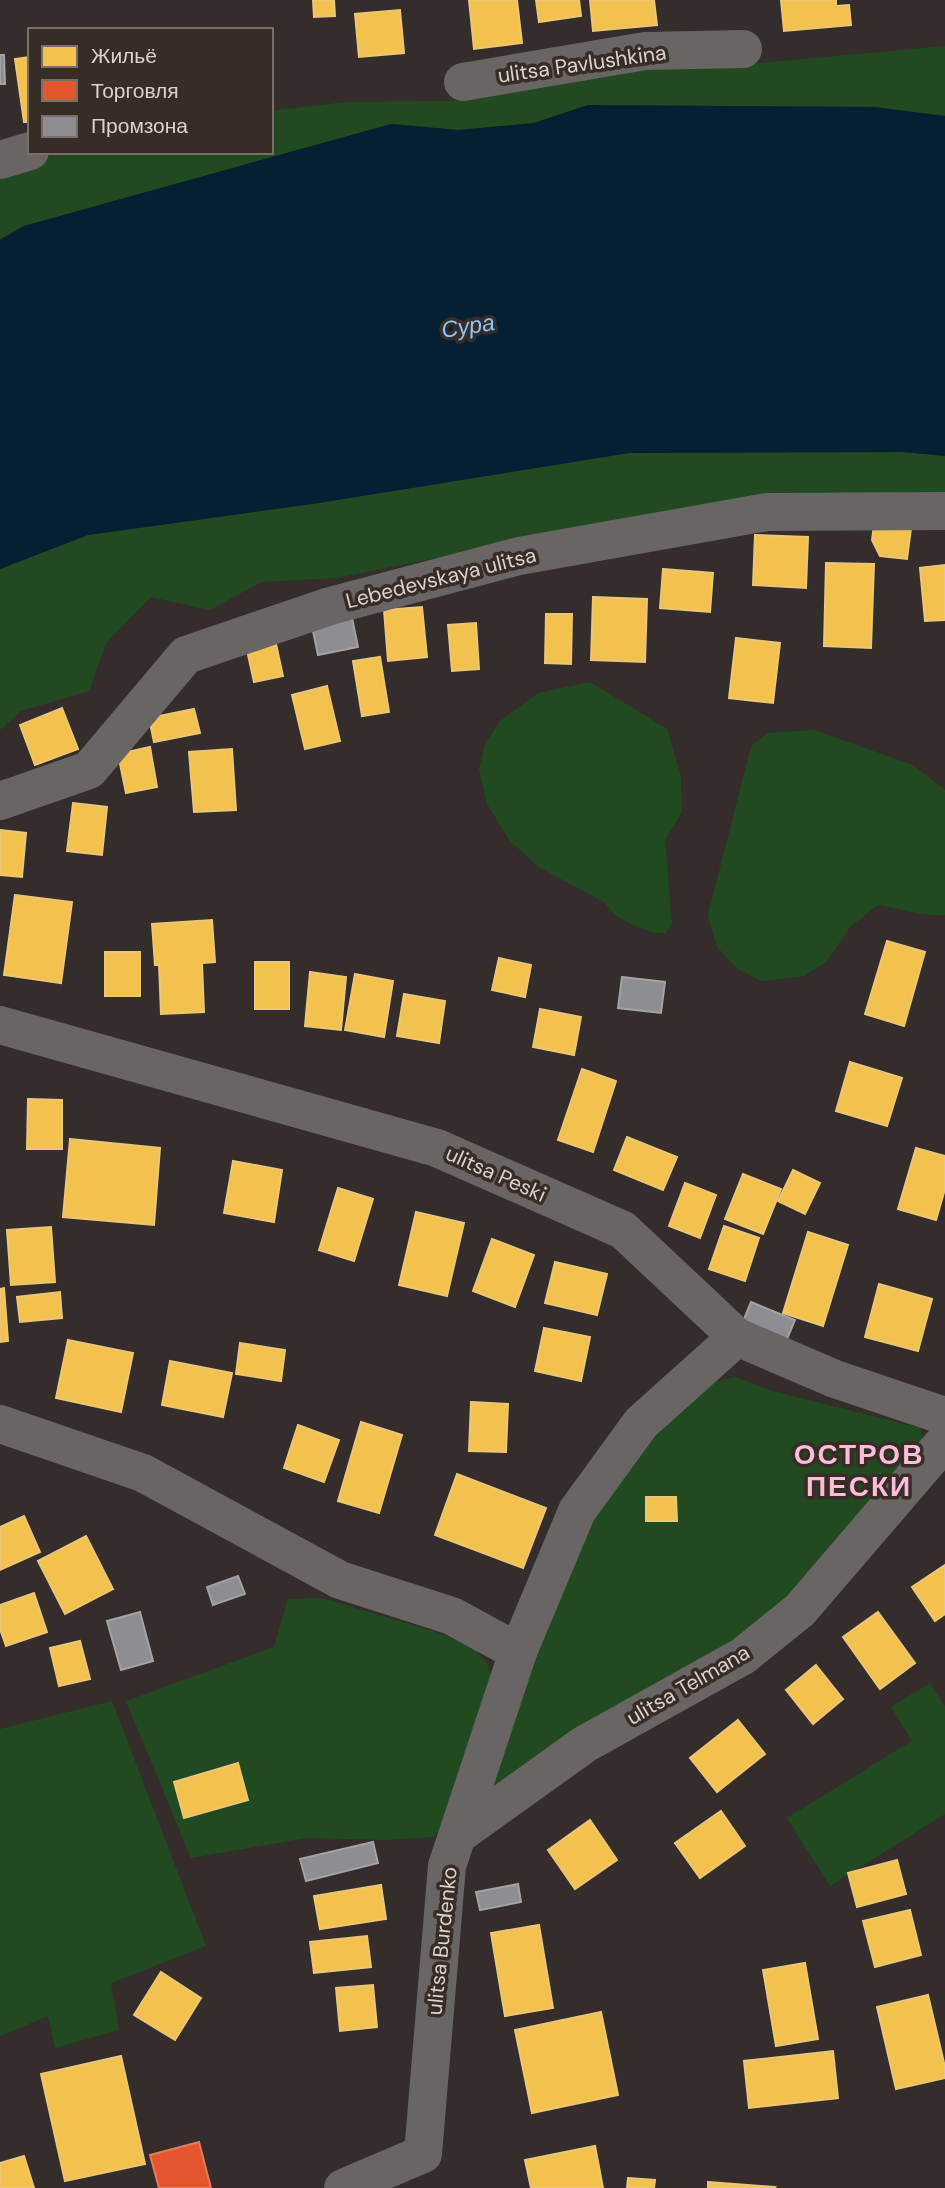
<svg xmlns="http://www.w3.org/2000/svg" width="945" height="2188" font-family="'DM Sans',sans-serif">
  <rect width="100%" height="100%" fill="#342d2b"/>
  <g fill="#224a21">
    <path d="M 945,46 L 945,116 L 874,107 L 588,105 L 534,123 L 458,130 L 391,124 L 24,226 L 0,239 L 0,176 L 61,152 L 271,152 L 271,111 L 345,102 L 448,101 L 528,88 L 600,72 L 759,63 Z"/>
    <path d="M 903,452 L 945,456 L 945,496 L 521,541 L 336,578 L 261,582 L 210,610 L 151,597 L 106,643 L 89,691 L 21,711 L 0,730 L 0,569 L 88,535 L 312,504 L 629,453 Z"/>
    <path d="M 590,682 L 667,729 L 681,776 L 682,812 L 665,840 L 672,923 L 666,933 L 655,933 L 637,927 L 616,916 L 604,902 L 540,868 L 510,841 L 487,804 L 479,769 L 485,744 L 500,721 L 538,693 Z"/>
    <path d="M 814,730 L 913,765 L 945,790 L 945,915 C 926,917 899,908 878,905 L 851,926 L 826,962 L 804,976 L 761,981 L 738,969 L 717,947 L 708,915 L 751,746 L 768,733 Z"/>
    <path d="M 735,1377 L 776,1392 L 920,1428 L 924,1442 L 793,1604 L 479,1805 L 574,1555 L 633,1451 L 705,1384 Z"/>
    <path d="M 322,1598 L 439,1633 L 472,1646 L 488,1665 L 495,1691 L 453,1815 L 434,1837 L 387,1840 L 306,1838 L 191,1858 L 126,1701 L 274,1647 L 288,1599 Z"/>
    <path d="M 930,1683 L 945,1707 L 945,1814 L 830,1886 L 787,1818 L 912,1741 L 891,1707 Z"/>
    <path d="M 112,1701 L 206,1946 L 111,1983 L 119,2030 L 55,2048 L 48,2016 L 0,2036 L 0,1729 Z"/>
  </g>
  <path fill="#051f33" d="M 588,105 L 874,107 L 945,116 L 945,456 L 903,452 L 629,453 L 312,504 L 88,535 L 0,569 L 0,240 L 24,226 L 391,124 L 458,130 L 534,123 Z"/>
  <g fill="#f2c14e" stroke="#ebc675" stroke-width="2">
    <path d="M 313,0 L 334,0 L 335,16 L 314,17 Z"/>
    <path d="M 469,0 L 517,0 L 522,43 L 474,49 Z"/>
    <path d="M 536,0 L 579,0 L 581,16 L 539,22 Z"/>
    <path d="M 590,0 L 654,0 L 657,25 L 593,31 Z"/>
    <path d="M 781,0 L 836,0 L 836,6 L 849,5 L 851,25 L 784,31 Z"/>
    <path d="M 400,10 L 404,53 L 359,57 L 355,14 Z"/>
    <path d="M 30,57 L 30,122 L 24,122 L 15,59 Z"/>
    <path d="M 875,517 L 912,521 L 907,559 L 880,556 L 872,540 Z"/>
    <path d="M 755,535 L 808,537 L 806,588 L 753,585 Z"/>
    <path d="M 826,563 L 874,564 L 871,648 L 824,646 Z"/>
    <path d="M 945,565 L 945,620 L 925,621 L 920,568 Z"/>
    <path d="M 663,569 L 713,573 L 710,612 L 660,608 Z"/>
    <path d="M 593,597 L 647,599 L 645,662 L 591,660 Z"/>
    <path d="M 422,607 L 427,657 L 388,661 L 384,610 Z"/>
    <path d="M 546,614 L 572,614 L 571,664 L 545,663 Z"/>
    <path d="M 476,623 L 479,669 L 452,671 L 448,625 Z"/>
    <path d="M 736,638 L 780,643 L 773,703 L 729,698 Z"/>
    <path d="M 276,644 L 283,676 L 254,682 L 247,650 Z"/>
    <path d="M 380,657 L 389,712 L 362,716 L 353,661 Z"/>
    <path d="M 327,686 L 340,741 L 305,749 L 292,695 Z"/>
    <path d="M 62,708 L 78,749 L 35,765 L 20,725 Z"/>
    <path d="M 194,709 L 200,733 L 154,742 L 149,718 Z"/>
    <path d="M 150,747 L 157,787 L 126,793 L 118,754 Z"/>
    <path d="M 232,749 L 236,810 L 194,812 L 189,752 Z"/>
    <path d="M 73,803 L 107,807 L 102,855 L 67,851 Z"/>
    <path d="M 0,830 L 26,833 L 22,877 L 0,875 Z"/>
    <path d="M 15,895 L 72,902 L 61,983 L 4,975 Z"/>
    <path d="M 212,920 L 215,962 L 202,963 L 204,1012 L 161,1014 L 159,965 L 155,965 L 152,924 Z"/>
    <path d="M 887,941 L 925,952 L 904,1026 L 865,1014 Z"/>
    <rect x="105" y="952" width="35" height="44"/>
    <path d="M 499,958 L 531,965 L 525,997 L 492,990 Z"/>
    <rect x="255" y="962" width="34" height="47"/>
    <path d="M 310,972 L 346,977 L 341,1030 L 305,1026 Z"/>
    <path d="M 355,974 L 393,981 L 384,1037 L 345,1030 Z"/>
    <path d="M 404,994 L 445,1001 L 439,1043 L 397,1036 Z"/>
    <path d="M 540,1009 L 581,1017 L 574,1055 L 533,1047 Z"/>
    <path d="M 850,1062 L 902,1078 L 887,1126 L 836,1111 Z"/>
    <path d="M 582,1069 L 616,1081 L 593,1152 L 558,1140 Z"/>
    <path d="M 28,1099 L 62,1100 L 62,1149 L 27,1149 Z"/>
    <path d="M 627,1137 L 677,1157 L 663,1190 L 614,1170 Z"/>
    <path d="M 70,1139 L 160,1148 L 154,1225 L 63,1217 Z"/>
    <path d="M 916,1148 L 945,1156 L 945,1189 L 936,1220 L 898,1209 Z"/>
    <path d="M 233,1161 L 282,1170 L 274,1222 L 224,1213 Z"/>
    <path d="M 793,1170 L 820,1183 L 805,1214 L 778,1201 Z"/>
    <path d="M 743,1174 L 781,1189 L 763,1234 L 725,1219 Z"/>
    <path d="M 685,1183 L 716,1195 L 700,1238 L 669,1226 Z"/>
    <path d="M 338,1188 L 373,1199 L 354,1261 L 319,1250 Z"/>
    <path d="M 416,1212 L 464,1223 L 447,1296 L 399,1285 Z"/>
    <path d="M 724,1226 L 759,1238 L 745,1281 L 709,1269 Z"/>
    <path d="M 51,1227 L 55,1282 L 11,1285 L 7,1230 Z"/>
    <path d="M 808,1232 L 848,1245 L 823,1326 L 783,1313 Z"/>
    <path d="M 492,1239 L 534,1255 L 515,1307 L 473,1291 Z"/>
    <path d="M 555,1262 L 607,1274 L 597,1315 L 545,1303 Z"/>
    <path d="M 879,1284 L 932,1299 L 918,1351 L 865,1337 Z"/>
    <path d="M 4,1288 L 8,1341 L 0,1342 L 0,1289 Z"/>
    <path d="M 60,1292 L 62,1318 L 20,1322 L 17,1297 Z"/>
    <path d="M 544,1328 L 590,1337 L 581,1381 L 535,1371 Z"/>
    <path d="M 68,1340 L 133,1353 L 121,1412 L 56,1398 Z"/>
    <path d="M 240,1343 L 285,1350 L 281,1381 L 236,1374 Z"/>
    <path d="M 170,1361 L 232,1373 L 223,1417 L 162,1405 Z"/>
    <path d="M 471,1402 L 508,1404 L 506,1452 L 469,1451 Z"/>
    <path d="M 361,1422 L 402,1435 L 379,1513 L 338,1501 Z"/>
    <path d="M 298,1425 L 339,1440 L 324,1482 L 284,1468 Z"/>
    <path d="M 457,1474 L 546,1508 L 523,1568 L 435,1535 Z"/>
    <path d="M 646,1497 L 676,1497 L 677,1521 L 646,1521 Z"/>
    <path d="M 24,1516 L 40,1552 L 0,1570 L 0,1527 Z"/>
    <path d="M 86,1536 L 113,1589 L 65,1614 L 38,1561 Z"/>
    <path d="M 945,1565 L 945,1614 L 935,1621 L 912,1587 Z"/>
    <path d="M 34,1593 L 47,1632 L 6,1646 L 0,1629 L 0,1605 Z"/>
    <path d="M 878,1612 L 915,1663 L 880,1689 L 843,1637 Z"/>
    <path d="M 80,1641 L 90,1679 L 59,1686 L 50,1648 Z"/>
    <path d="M 816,1665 L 843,1699 L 813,1724 L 786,1690 Z"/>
    <path d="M 738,1720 L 765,1754 L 717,1792 L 690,1758 Z"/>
    <path d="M 238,1763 L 248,1800 L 184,1818 L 174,1782 Z"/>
    <path d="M 721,1811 L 745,1846 L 700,1878 L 675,1843 Z"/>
    <path d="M 590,1820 L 617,1860 L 575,1889 L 548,1850 Z"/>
    <path d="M 897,1860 L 906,1894 L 857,1907 L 848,1873 Z"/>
    <path d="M 381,1885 L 386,1919 L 320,1929 L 314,1896 Z"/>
    <path d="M 910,1910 L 921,1955 L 875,1967 L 863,1921 Z"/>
    <path d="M 539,1925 L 553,2008 L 505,2016 L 491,1933 Z"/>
    <path d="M 367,1936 L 371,1967 L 314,1973 L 310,1942 Z"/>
    <path d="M 805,1963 L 818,2039 L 776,2046 L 763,1970 Z"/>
    <path d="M 161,1972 L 201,1998 L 175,2040 L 134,2015 Z"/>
    <path d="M 373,1985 L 377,2027 L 340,2031 L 336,1988 Z"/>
    <path d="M 928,1995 L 945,2067 L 945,2078 L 896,2089 L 877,2007 Z"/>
    <path d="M 601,2012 L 618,2095 L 532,2113 L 515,2030 Z"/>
    <path d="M 833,2051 L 838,2098 L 749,2108 L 744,2061 Z"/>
    <path d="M 121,2056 L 145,2164 L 65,2181 L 41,2074 Z"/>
    <path d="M 595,2146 L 603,2188 L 531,2188 L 525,2160 Z"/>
    <path d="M 24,2156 L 34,2188 L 0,2188 L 0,2163 Z"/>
    <path d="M 628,2178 L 655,2180 L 654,2188 L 627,2188 Z"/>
    <path d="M 708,2182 L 775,2187 L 774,2188 L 708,2188 Z"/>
  </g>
  <path fill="#e4572e" stroke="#e17c5e" stroke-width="2" d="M 199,2142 L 211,2188 L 159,2188 L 150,2155 Z"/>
  <g fill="#8d8d92" stroke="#a4a2a4" stroke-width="2">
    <path d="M 0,55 L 4,55 L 5,84 L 0,84 Z"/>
    <path d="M 352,618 L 358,647 L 318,655 L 312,626 Z"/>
    <path d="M 622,977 L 665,982 L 661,1013 L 618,1008 Z"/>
    <path d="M 751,1302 L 795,1320 L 785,1344 L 741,1326 Z"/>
    <path d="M 238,1576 L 245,1594 L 213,1605 L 207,1587 Z"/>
    <path d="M 140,1612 L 153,1661 L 121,1670 L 107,1621 Z"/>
    <path d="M 373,1842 L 378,1863 L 306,1881 L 300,1859 Z"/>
    <path d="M 518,1884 L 521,1902 L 480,1910 L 476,1892 Z"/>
  </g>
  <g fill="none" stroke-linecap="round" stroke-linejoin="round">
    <g stroke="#686564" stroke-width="38">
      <path d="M 463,82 L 645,51 L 743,49"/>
      <path d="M 0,160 L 30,151"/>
      <path d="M 0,801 L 89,770 L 186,655 L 330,606 L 519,556 L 767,512 L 945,511"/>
      <path d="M 0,1025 L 437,1148 L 623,1230 L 737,1337 L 835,1379 L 945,1416"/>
      <path d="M 0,1424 L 143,1473 L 340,1580 L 452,1616 L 518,1652"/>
      <path d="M 458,1835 L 585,1744 L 743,1656 L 800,1610 L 945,1441"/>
      <path d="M 343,2188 L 423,2154 L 447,1866 L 518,1652 L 577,1511 L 641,1423 L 737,1337"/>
    </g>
  </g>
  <g text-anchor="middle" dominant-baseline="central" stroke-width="7" stroke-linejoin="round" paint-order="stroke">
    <g font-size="21" fill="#dad2cf" stroke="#382c27">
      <text transform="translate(582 64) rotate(-8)">ulitsa Pavlushkina</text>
      <text transform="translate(441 578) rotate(-14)">Lebedevskaya ulitsa</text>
      <text transform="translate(496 1174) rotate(24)">ulitsa Peski</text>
      <text transform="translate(688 1685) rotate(-30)">ulitsa Telmana</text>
      <text transform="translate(442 1941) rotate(-84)">ulitsa Burdenko</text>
    </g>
    <g font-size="23" font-style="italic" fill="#87c7fa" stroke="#382c27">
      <text transform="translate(468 326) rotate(-9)">Сура</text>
    </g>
    <g font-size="28" font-weight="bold" letter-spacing="2" fill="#fbbdda" stroke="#382c27">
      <text x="859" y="1454">ОСТРОВ<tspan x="859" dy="32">ПЕСКИ</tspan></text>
    </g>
  </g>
  <rect x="28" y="28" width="245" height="126" fill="#382c27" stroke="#796e6a" stroke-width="2"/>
  <rect x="42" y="46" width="35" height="21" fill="#f2c14e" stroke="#796e6a" stroke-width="2"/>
  <text x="91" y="63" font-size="21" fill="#dad2cf">Жильё</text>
  <rect x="42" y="80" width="35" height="21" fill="#e4572e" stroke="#796e6a" stroke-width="2"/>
  <text x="91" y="98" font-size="21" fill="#dad2cf">Торговля</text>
  <rect x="42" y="116" width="35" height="21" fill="#8d8d92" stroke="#796e6a" stroke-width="2"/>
  <text x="91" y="133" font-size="21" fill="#dad2cf">Промзона</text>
</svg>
